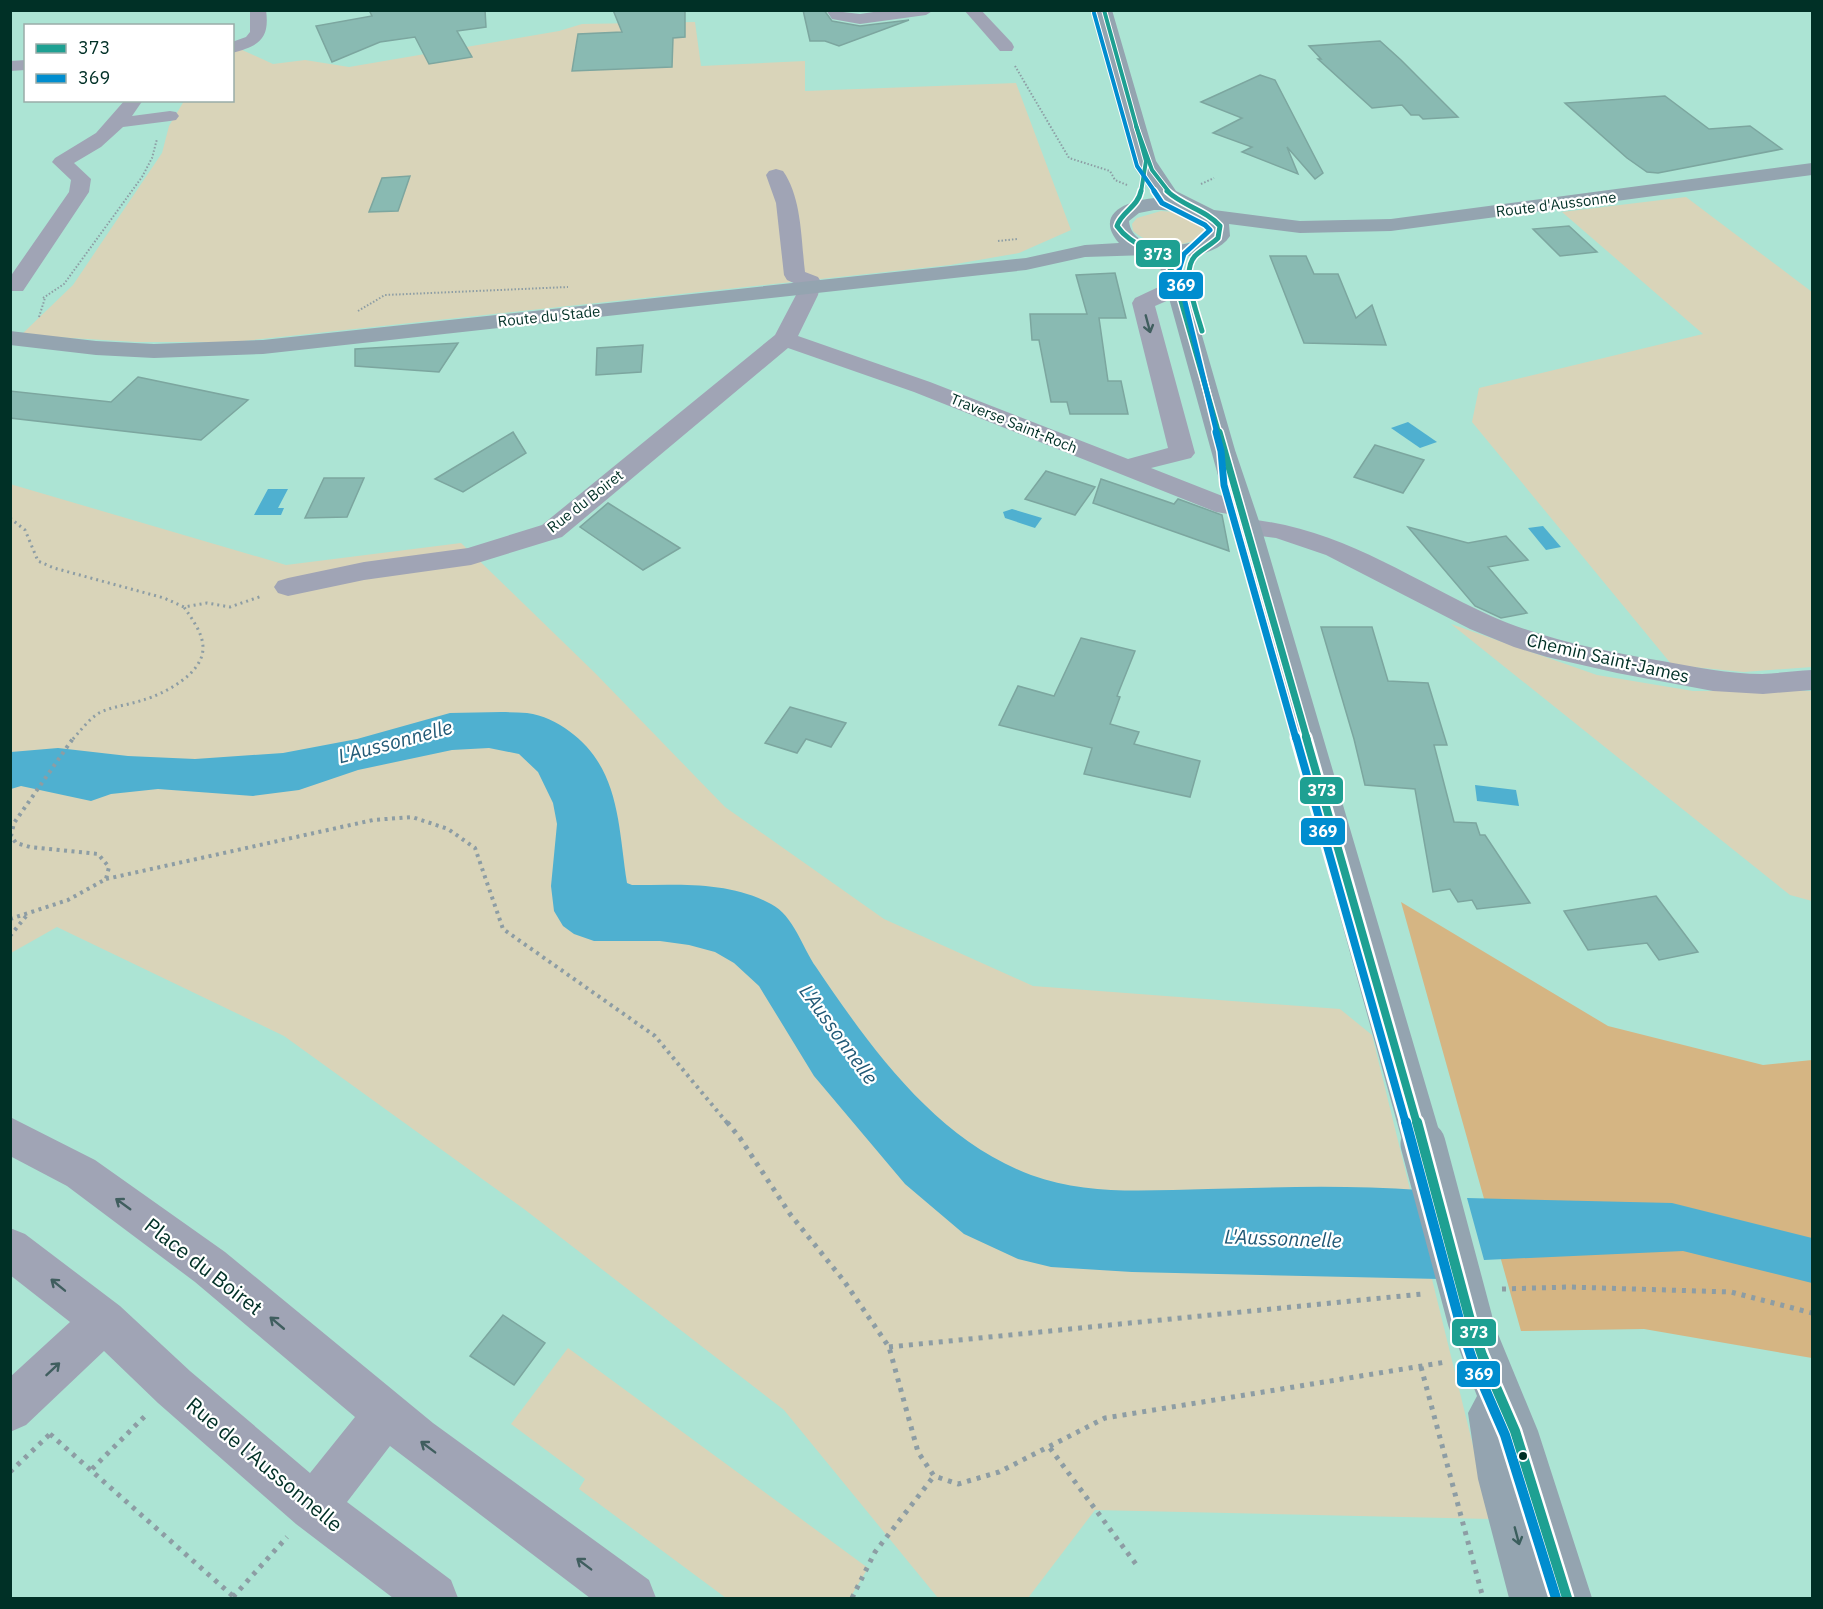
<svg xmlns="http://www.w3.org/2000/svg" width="1823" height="1609" font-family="'IBM Plex Sans',sans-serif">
  <rect width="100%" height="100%" fill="#ace4d4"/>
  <g fill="#d9d4b9">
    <path d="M 695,22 L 701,66 L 805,61 L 805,91 L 1016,83 L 1071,230 L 1019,253 L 950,265 L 234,342 L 137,342 L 21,335 L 73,285 L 162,153 L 169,126 L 184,101 L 232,100 L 233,53 L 240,49 L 273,64 L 305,60 L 349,67 L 559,31 L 582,24 Z"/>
    <path d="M 1686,197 L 1812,292 L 1812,667 L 1744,672 L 1672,665 L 1472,422 L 1479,388 L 1703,334 L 1562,212 Z"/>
    <path d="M 1161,211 C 1177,212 1194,214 1204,228 L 1203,235 C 1182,250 1152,247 1133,231 L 1132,224 L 1137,218 Z"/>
    <path d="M 10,484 L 286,565 L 461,543 L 596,674 L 725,807 L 884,919 L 1033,986 L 1340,1009 L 1372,1035 L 1491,1519 L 1095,1510 L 1028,1598 L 938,1598 L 784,1410 L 524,1209 L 284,1036 L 57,927 L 11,953 Z"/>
    <path d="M 1451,624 L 1597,675 L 1693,691 L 1812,691 L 1812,901 L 1790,895 Z"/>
    <path d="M 568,1348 L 868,1568 L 850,1598 L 726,1598 L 579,1489 L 585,1479 L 511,1424 Z"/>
  </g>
  <path fill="#d5b583" d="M 1401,902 L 1608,1026 L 1763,1065 L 1812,1060 L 1812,1358 L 1644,1329 L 1521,1331 Z"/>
  <g fill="#4fb0d0">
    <path d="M 1408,422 L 1437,442 L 1420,448 L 1391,428 Z"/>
    <path d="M 268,489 L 288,489 L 278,508 L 284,508 L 281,515 L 254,515 Z"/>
    <path d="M 1012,509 L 1042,518 L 1035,528 L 1005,518 L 1003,512 Z"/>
    <path d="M 1543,526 L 1561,547 L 1546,550 L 1528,528 Z"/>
    <path d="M 450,713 C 475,713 502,711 527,713 C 543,715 557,722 569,731 C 620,768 618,825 627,883 L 632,885 C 679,885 729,881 771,904 C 794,916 802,947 816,967 C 871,1048 935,1139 1031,1175 C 1088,1196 1149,1190 1208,1189 C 1279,1187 1349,1185 1420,1190 L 1440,1279 L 1132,1272 L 1051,1267 L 1018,1259 L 964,1234 L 905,1184 L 814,1076 L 759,986 L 734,963 L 715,952 L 689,945 L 660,941 L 594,941 L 574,934 L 563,926 L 554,911 L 551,886 L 557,824 L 553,803 L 538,772 L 519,754 L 489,748 L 452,750 L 358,770 L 299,790 L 253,796 L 158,789 L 111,794 L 91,801 L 21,786 L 11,789 L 11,752 L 58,748 L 128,756 L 195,759 L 283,753 L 357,739 Z"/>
    <path d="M 1475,785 L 1516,790 L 1519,806 L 1477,801 Z"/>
    <path d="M 1467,1198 L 1672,1203 L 1812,1238 L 1812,1283 L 1683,1251 L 1484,1260 Z"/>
  </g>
  <g fill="#89bab2" stroke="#7ca69f" stroke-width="1.5">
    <path d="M 369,10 L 485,10 L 486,27 L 457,31 L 472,57 L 429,64 L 415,37 L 380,42 L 332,62 L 316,26 L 372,16 Z"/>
    <path d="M 613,10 L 685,10 L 685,37 L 673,38 L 672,67 L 572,71 L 578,34 L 622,32 Z"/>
    <path d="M 803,10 L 824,10 L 832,21 L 860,26 L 909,20 L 839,46 L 825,41 L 810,41 Z"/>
    <path d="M 1380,41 L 1401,60 L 1458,117 L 1423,119 L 1419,115 L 1411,115 L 1402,105 L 1372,108 L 1318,59 L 1321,59 L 1309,46 Z"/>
    <path d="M 1260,75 L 1275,80 L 1323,173 L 1315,179 L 1287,147 L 1298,174 L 1242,152 L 1252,147 L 1213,133 L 1242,118 L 1201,102 Z"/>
    <path d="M 1665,96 L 1709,129 L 1750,126 L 1782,149 L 1658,173 L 1647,172 L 1627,158 L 1565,103 Z"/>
    <path d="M 410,176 L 398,211 L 369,212 L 382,178 Z"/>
    <path d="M 1569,226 L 1597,252 L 1560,256 L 1533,229 Z"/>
    <path d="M 1270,256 L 1306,256 L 1314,274 L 1338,274 L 1356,318 L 1372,305 L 1386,345 L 1304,343 Z"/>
    <path d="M 1115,273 L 1126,318 L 1099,318 L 1108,381 L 1121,381 L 1128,414 L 1070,414 L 1067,402 L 1051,402 L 1039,340 L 1032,340 L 1030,314 L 1087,314 L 1076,275 Z"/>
    <path d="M 458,343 L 439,372 L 355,366 L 355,349 Z"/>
    <path d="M 643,345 L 641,372 L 596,375 L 597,348 Z"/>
    <path d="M 138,377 L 248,400 L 201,440 L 10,418 L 10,391 L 111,402 Z"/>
    <path d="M 513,432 L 526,453 L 463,492 L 435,479 Z"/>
    <path d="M 1375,445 L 1424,460 L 1403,493 L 1354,477 Z"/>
    <path d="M 1046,471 L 1095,487 L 1075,515 L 1025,499 Z"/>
    <path d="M 324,478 L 364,478 L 347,517 L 305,518 Z"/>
    <path d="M 1101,479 L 1174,504 L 1178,499 L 1222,515 L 1229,551 L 1093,503 Z"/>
    <path d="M 608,503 L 680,548 L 643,570 L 580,527 Z"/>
    <path d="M 1408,527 L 1468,543 L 1506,536 L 1528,560 L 1488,567 L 1527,613 L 1501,618 L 1475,606 Z"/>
    <path d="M 1321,627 L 1372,627 L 1388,681 L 1428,683 L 1447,745 L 1434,745 L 1454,822 L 1476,823 L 1480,835 L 1485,835 L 1530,903 L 1477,909 L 1472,900 L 1458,902 L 1450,889 L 1433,892 L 1415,789 L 1365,785 L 1354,739 Z"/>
    <path d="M 1081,638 L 1135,651 L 1117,696 L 1120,697 L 1110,724 L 1139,732 L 1134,744 L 1200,761 L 1190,797 L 1084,774 L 1092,748 L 999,725 L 1018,686 L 1054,696 Z"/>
    <path d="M 790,707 L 846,723 L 831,747 L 806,739 L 797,753 L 765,743 Z"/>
    <path d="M 1656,896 L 1698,952 L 1659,960 L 1647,943 L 1588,950 L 1564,911 Z"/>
    <path d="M 503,1315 L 545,1343 L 514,1385 L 470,1356 Z"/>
  </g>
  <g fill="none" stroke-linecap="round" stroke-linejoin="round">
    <g stroke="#8d9da4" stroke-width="2" stroke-dasharray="1.5 2" stroke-linecap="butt">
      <path d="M 1015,66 L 1069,158 L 1110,171 L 1115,180 L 1127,185"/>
      <path d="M 1201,184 L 1214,178"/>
      <path d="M 998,241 L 1017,239"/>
      <path d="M 43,298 L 64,284 L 142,177 L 152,158 L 157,139"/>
      <path d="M 358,311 L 385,295 L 568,287"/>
      <path d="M 39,317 L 45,298"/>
    </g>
    <g stroke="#8d9da4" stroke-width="3" stroke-dasharray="2 4" stroke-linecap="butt">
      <path d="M 10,518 L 25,530 L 38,561 L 54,568 L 164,598 L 184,607 L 207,603 L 230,607 L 262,596"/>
      <path d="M 73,739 C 81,730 89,719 99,713 C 113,706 129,705 143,700 C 164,694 203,674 203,648 C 203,633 192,619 184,607"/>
    </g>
    <g stroke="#8d9da4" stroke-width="4" stroke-dasharray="3 4.5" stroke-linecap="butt">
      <path d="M 106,879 L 373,820 L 412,817 L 448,829 L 475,848 L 503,929 L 655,1036 L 728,1124"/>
      <path d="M 10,919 L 68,900 L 106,879 L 109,867 L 98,854 L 30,847 L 16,843 L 11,836 L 14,823 L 74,737"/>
      <path d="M 10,936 L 27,915"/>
    </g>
    <g stroke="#8d9da4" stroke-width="5" stroke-dasharray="4 6" stroke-linecap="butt">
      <path d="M 727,1122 L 740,1138 L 790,1214 L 844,1281 L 889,1347 L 918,1452 L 934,1476 L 958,1484 L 999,1472 L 1105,1418 L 1446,1362"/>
      <path d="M 1502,1289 L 1569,1287 L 1731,1292 L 1812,1313"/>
      <path d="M 889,1347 L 1422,1294"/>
      <path d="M 1421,1367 L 1483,1598"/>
      <path d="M 50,1434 L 235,1598"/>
      <path d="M 1050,1448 L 1138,1567"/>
      <path d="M 92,1469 L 146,1415"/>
      <path d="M 10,1472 L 50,1434 L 48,1433"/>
      <path d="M 233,1597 L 287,1537"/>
      <path d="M 852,1598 L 875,1552 L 934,1476"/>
    </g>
    <g fill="#a0a4b5" fill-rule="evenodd">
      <path d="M 250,10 L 266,10 C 270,39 259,46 232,53 L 232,42 L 246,37 L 250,32 Z"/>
      <path d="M 826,10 L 860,14 L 887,10 L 934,10 L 926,15 L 860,24 L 832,19 Z"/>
      <path d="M 964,10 L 981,10 L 1012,43 L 1014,47 L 1012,51 L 1000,51 Z"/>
      <path d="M 26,60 L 26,70 L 10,71 L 10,61 Z"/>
      <path d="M 125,100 L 143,100 L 132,116 L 170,111 L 176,112 L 179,116 L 176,120 L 170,121 L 123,127 L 101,147 L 74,163 L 91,179 L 89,192 L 23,291 L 10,291 L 10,277 L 69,192 L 71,180 L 52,162 L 55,158 L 96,133 Z"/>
      <path d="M 776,169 L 783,171 C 802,198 801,240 805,272 L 818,277 L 821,282 L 818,295 L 798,336 L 930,382 L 1128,459 L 1168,448 L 1132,303 L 1135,298 C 1150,292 1168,279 1185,283 L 1188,288 L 1185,293 L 1155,306 L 1195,453 L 1191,458 L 1151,468 L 1230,499 L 1250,502 L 1254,508 L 1250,514 L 1241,516 L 1216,512 L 914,392 L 788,348 L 562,537 L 471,565 L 364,580 L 288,596 L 278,593 L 274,587 L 278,581 L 288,578 L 364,562 L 468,548 L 542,525 L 775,335 L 796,295 L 798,285 L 787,280 L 784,275 L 776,203 L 766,175 L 769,171 Z"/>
      <path d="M 1247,519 C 1340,528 1408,578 1491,616 C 1546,640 1604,651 1662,661 C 1695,667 1729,674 1762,674 C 1779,673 1795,671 1812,670 L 1812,690 L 1763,694 L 1713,691 L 1617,673 L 1547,657 L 1514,647 L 1470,629 L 1326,555 L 1276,538 L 1237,533 L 1233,527 L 1237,521 Z"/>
      <path d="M 10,1117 L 95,1160 L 225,1252 L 433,1423 L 649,1580 L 656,1598 L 590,1598 L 390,1446 L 347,1502 L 451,1580 L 458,1598 L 393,1598 L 296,1524 L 158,1403 L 104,1351 L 26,1425 L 10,1432 L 10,1377 L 70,1322 L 10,1275 L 10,1228 L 25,1234 L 120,1306 L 190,1371 L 310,1473 L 355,1417 L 195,1282 L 67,1186 L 10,1156 Z"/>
    </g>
    <g fill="#94a4b0" fill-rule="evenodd">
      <path d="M 1096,10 L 1112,10 L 1156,161 L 1176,191 L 1214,210 L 1300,221 L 1391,219 L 1812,163 L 1812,175 L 1391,231 L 1300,233 L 1229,224 L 1230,236 C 1219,253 1195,256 1176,257 L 1184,273 L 1235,450 L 1261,527 L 1443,1144 L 1437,1157 L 1423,1162 L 1409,1157 L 1403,1144 L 1162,273 L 1158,263 L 1148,255 L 1085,257 L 1026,270 L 263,354 L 154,358 L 96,355 L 10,345 L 10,331 L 96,341 L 154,344 L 263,340 L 1026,258 L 1085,245 L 1119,243 C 1091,211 1134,198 1161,198 L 1136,161 ZM 1154,210 C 1174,210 1195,211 1210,227 L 1210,234 C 1190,249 1132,254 1129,221 L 1139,213 Z"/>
      <path d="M 1470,1298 L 1486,1305 L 1538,1431 L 1592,1598 L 1509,1598 L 1478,1479 L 1468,1413 L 1477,1396 L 1448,1320 L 1454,1305 Z"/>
    </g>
    <path stroke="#94a4b0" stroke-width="45" d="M 1423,1144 L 1470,1320"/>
    <g stroke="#fff" stroke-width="6">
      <g id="bus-1-far4">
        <path d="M 1104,10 L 1146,161 L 1141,192"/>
        <path d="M 1136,126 L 1152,170 L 1169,192"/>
      </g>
    </g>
    <g stroke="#fff" stroke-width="8">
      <g id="bus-1-far3">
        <path d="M 1141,191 C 1138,207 1121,212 1117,226 C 1133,249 1158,247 1173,273 L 1219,434"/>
        <path d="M 1167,191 C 1183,206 1206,210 1220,226 L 1218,238 C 1211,245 1202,249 1195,256 C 1180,272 1197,312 1202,331"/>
      </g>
    </g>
    <g stroke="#fff" stroke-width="10">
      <path id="bus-1-far2" d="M 1219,432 L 1307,739"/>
    </g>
    <g stroke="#fff" stroke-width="13">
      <path id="bus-1-far1" d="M 1306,737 L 1417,1124"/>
    </g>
    <g stroke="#fff" stroke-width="15">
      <path id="bus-1" d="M 1417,1122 L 1470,1320 L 1482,1355 L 1515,1431 L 1567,1598"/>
    </g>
    <g stroke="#fff" stroke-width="6">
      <path id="bus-2-far4" d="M 1094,13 L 1137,166 L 1155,192"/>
    </g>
    <g stroke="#fff" stroke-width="8">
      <path id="bus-2-far3" d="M 1154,191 L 1162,203 L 1205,225 L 1210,230 L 1184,254 L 1178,273 L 1217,434"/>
    </g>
    <g stroke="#fff" stroke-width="10">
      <path id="bus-2-far2" d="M 1216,432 L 1221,451 L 1224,485 L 1296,739"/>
    </g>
    <g stroke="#fff" stroke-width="13">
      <path id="bus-2-far1" d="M 1296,737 L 1406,1124"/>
    </g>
    <g stroke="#fff" stroke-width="15">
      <path id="bus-2" d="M 1406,1122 L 1460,1323 L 1472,1359 L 1505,1435 L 1556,1598"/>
    </g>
    <use href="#bus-1-far4" stroke="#1ea092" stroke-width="4"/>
    <use href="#bus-1-far3" stroke="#1ea092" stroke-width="5"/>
    <use href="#bus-1-far2" stroke="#1ea092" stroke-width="7"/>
    <use href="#bus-1-far1" stroke="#1ea092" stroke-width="8"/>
    <use href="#bus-1" stroke="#1ea092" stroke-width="10"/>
    <use href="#bus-2-far4" stroke="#008dcf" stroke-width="4"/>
    <use href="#bus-2-far3" stroke="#008dcf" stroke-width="5"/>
    <use href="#bus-2-far2" stroke="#008dcf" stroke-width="7"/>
    <use href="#bus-2-far1" stroke="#008dcf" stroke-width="8"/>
    <use href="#bus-2" stroke="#008dcf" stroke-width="10"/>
  </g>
  <defs><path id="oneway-shaft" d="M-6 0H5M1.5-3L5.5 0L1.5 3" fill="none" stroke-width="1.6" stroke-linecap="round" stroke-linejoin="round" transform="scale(1.5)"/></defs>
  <g stroke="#405e5f">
    <use href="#oneway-shaft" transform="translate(1148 324) rotate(75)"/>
    <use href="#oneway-shaft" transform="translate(123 1204) rotate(-144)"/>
    <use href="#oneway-shaft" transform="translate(58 1285) rotate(-141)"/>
    <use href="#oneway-shaft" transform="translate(277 1323) rotate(-140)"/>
    <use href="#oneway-shaft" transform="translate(53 1369) rotate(-43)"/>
    <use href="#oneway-shaft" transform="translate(428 1447) rotate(-143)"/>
    <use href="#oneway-shaft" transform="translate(584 1564) rotate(-143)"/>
  </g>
  <use stroke="#3b5e5d" href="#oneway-shaft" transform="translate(1517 1536) rotate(75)"/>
  <circle fill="#003026" stroke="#fff" stroke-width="2" cx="1523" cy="1456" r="5"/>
  <g text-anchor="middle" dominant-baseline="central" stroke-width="4.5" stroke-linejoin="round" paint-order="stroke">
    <g font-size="15" fill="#003026" stroke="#fff">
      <text transform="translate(1556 204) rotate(-7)">Route d'Aussonne</text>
      <text transform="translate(549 316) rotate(-6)">Route du Stade</text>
      <text transform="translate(1014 423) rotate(22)">Traverse Saint-Roch</text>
      <text transform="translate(585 501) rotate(-38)">Rue du Boiret</text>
    </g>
    <g font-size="18" fill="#003026" stroke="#fff">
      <text transform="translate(1608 658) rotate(13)">Chemin Saint-James</text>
    </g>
    <g font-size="20" font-style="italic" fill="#215976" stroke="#fff">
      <text transform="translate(395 741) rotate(-15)">L'Aussonnelle</text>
      <text transform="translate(839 1034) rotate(54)">L'Aussonnelle</text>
      <text transform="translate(1283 1238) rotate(2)">L'Aussonnelle</text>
    </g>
    <g font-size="21" fill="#003026" stroke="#fff">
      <text transform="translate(204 1266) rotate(38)">Place du Boiret</text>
      <text transform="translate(265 1464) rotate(40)">Rue de l'Aussonnelle</text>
    </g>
  </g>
  <g stroke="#fff" stroke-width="2">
    <rect x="1135" y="239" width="46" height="29" rx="6" fill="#1ea092"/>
    <rect x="1158" y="271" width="46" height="29" rx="6" fill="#008dcf"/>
    <rect x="1299" y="776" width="45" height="29" rx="6" fill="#1ea092"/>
    <rect x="1300" y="817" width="46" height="29" rx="6" fill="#008dcf"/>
    <rect x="1451" y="1318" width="46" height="29" rx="6" fill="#1ea092"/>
    <rect x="1456" y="1360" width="45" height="28" rx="6" fill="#008dcf"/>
  </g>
  <g font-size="16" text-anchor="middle" font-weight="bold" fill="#fff">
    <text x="1158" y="260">373</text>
    <text x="1181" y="291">369</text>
    <text x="1322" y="796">373</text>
    <text x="1323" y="837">369</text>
    <text x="1474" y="1338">373</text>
    <text x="1479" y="1380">369</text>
  </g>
  <rect width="1823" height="1609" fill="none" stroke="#003026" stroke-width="24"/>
  <rect x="24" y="24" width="210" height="78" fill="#ffffff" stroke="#99aca8" stroke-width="1.5"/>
  <rect x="36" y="44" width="30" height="9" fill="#1ea092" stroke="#99aca8" stroke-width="1.5"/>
  <text x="78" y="54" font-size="18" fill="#003026">373</text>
  <rect x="36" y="74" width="30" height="9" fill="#008dcf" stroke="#99aca8" stroke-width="1.5"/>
  <text x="78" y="84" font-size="18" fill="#003026">369</text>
</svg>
